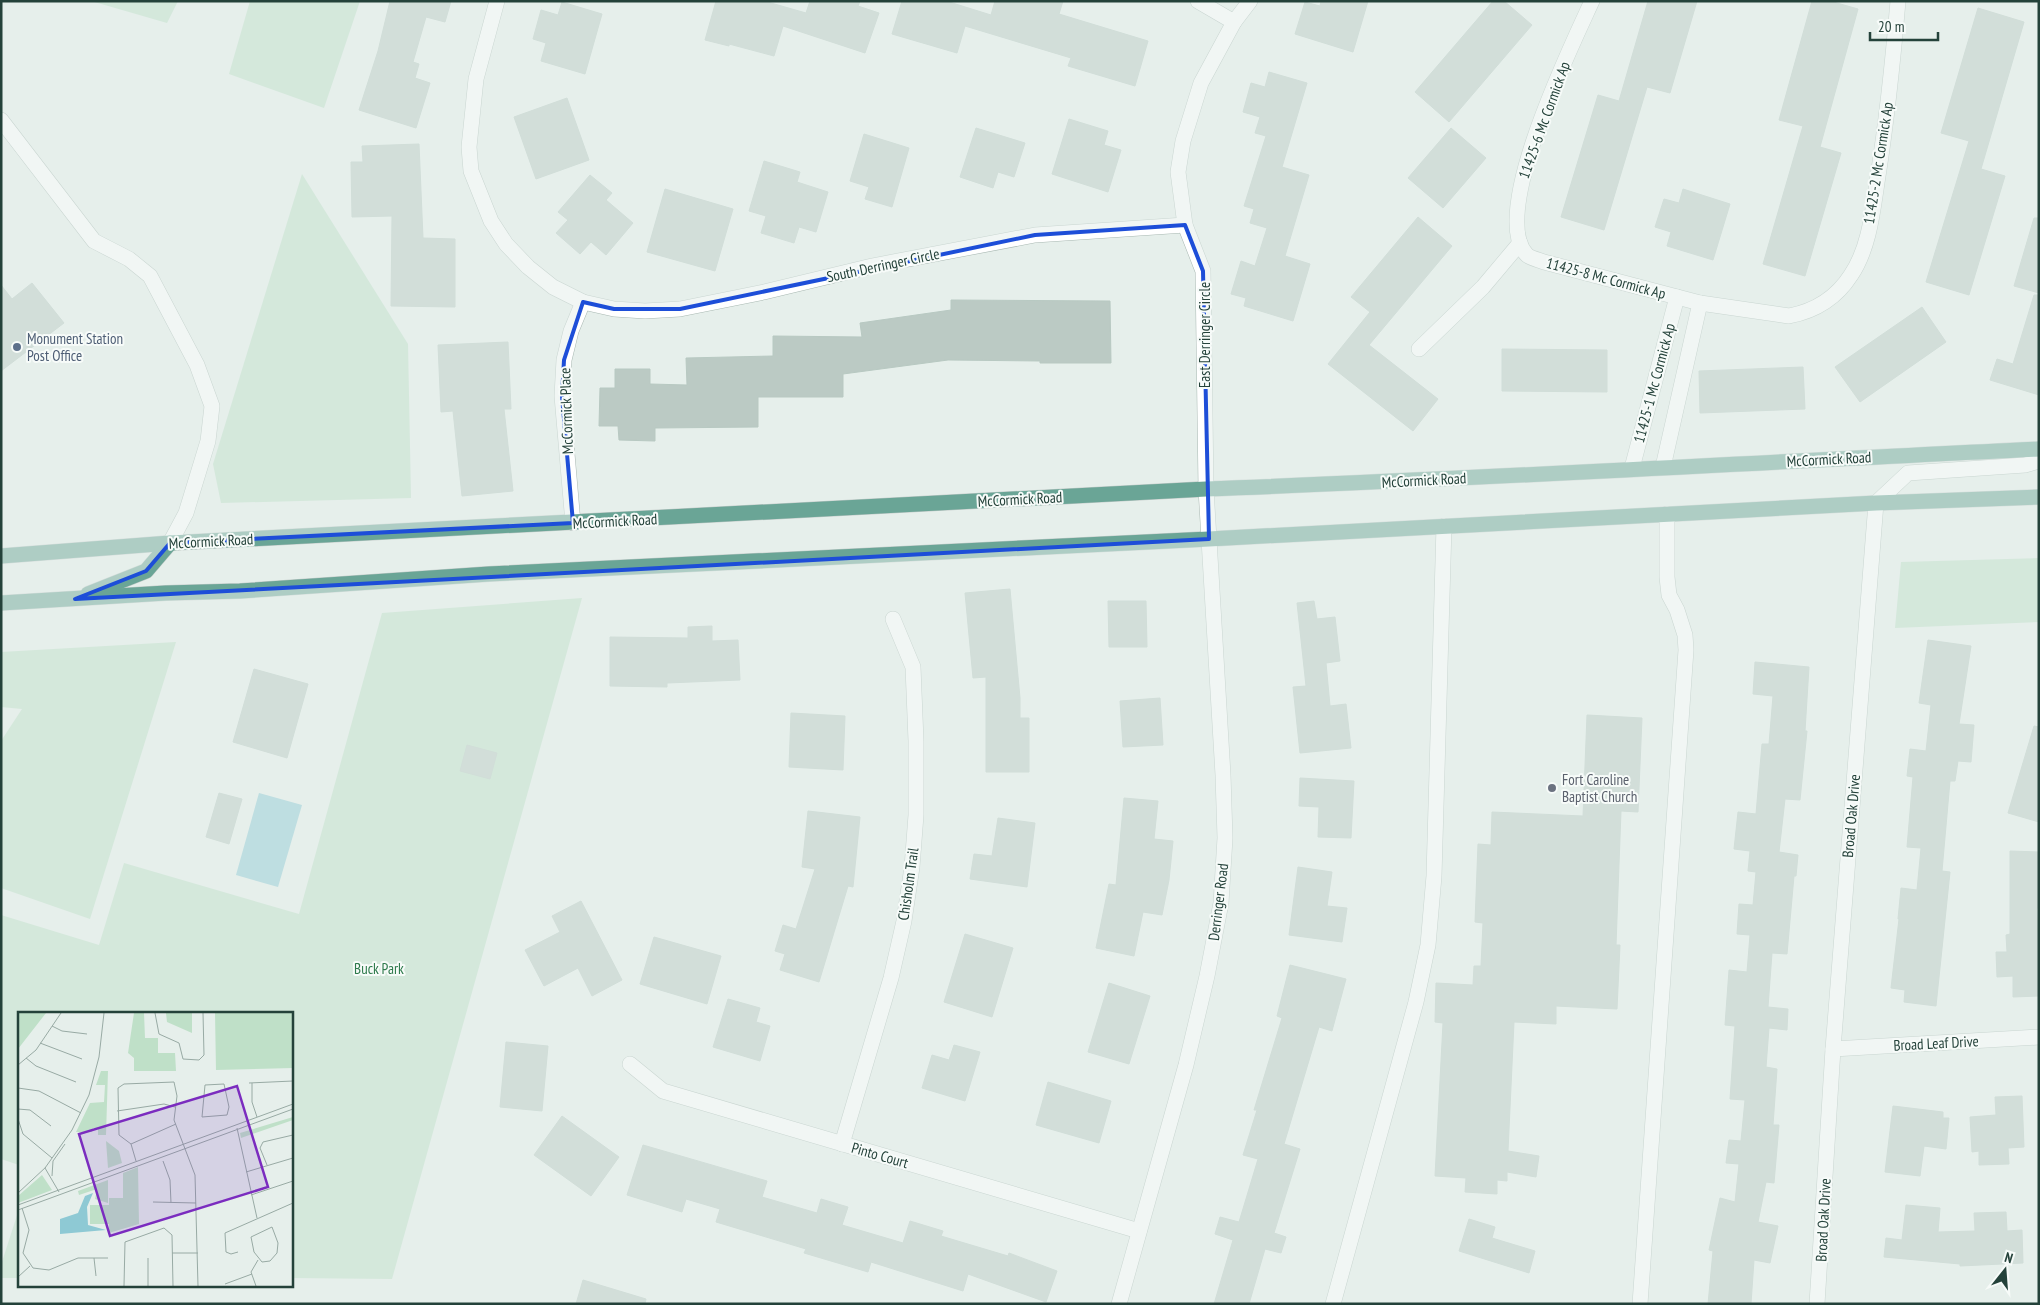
<svg xmlns="http://www.w3.org/2000/svg" width="2040" height="1305" font-family="'PT Sans Narrow',sans-serif">
  <rect width="100%" height="100%" fill="#e6efeb"/>
  <g fill="#bfe0c8">
    <path d="M 91,1 L 178,1 L 167,23 Z"/>
    <path d="M 250,1 L 360,1 L 324,108 L 229,74 Z"/>
    <path d="M 302,174 L 408,344 L 411,498 L 221,503 L 213,464 Z"/>
    <path d="M 2039,558 L 2039,622 L 1895,628 L 1901,562 Z"/>
    <path d="M 582,598 L 392,1279 L 291,1278 L 291,1014 L 19,1014 L 19,1165 L 1,1159 L 1,915 L 99,945 L 124,863 L 299,914 L 382,613 Z"/>
    <path d="M 176,642 L 90,919 L 1,888 L 1,741 L 22,709 L 1,707 L 1,652 Z"/>
    <path d="M 19,1209 L 19,1278 L 1,1278 L 1,1265 Z"/>
  </g>
  <path fill="#8ec9d4" d="M 259,793 L 302,805 L 278,887 L 236,875 Z"/>
  <g fill="#bbcac4" stroke="#b8c9c2">
    <path d="M 390,1 L 451,1 L 445,22 L 426,17 L 413,62 L 419,64 L 415,78 L 430,83 L 416,128 L 359,110 L 378,51 Z"/>
    <path d="M 716,1 L 764,1 L 806,13 L 810,1 L 860,1 L 858,6 L 879,13 L 865,53 L 783,26 L 774,56 L 729,44 L 729,46 L 705,40 Z"/>
    <path d="M 902,1 L 946,1 L 991,15 L 995,1 L 1063,1 L 1059,14 L 1148,41 L 1135,86 L 1068,66 L 1071,58 L 965,26 L 957,53 L 892,34 Z"/>
    <path d="M 1321,1 L 1368,1 L 1353,52 L 1295,34 L 1305,2 L 1320,6 Z"/>
    <path d="M 1493,1 L 1504,1 L 1532,25 L 1449,122 L 1415,92 Z"/>
    <path d="M 1648,1 L 1697,1 L 1670,93 L 1647,87 L 1604,230 L 1561,217 L 1598,95 L 1619,101 Z"/>
    <path d="M 1812,1 L 1830,1 L 1858,9 L 1820,147 L 1841,153 L 1805,276 L 1763,264 L 1803,126 L 1779,120 Z"/>
    <path d="M 562,2 L 602,14 L 585,74 L 541,61 L 546,43 L 533,39 L 541,10 L 558,15 Z"/>
    <path d="M 1978,8 L 2024,22 L 1981,169 L 2005,176 L 1969,295 L 1926,282 L 1969,141 L 1941,133 Z"/>
    <path d="M 1269,72 L 1307,83 L 1282,167 L 1309,175 L 1285,256 L 1310,264 L 1293,321 L 1244,306 L 1246,298 L 1231,294 L 1241,261 L 1255,266 L 1267,228 L 1250,223 L 1254,209 L 1244,206 L 1266,136 L 1255,133 L 1260,117 L 1243,112 L 1251,83 L 1265,87 Z"/>
    <path d="M 567,98 L 589,160 L 536,179 L 514,117 Z"/>
    <path d="M 1069,119 L 1108,131 L 1104,145 L 1121,150 L 1108,192 L 1052,174 Z"/>
    <path d="M 976,128 L 1025,143 L 1014,177 L 998,172 L 993,188 L 960,177 Z"/>
    <path d="M 1451,128 L 1486,158 L 1443,208 L 1408,178 Z"/>
    <path d="M 864,134 L 909,148 L 892,207 L 865,199 L 869,187 L 850,181 Z"/>
    <path d="M 419,144 L 423,238 L 455,239 L 455,307 L 391,306 L 392,216 L 352,217 L 351,162 L 363,162 L 362,146 Z"/>
    <path d="M 764,161 L 800,172 L 797,182 L 828,192 L 816,232 L 799,227 L 794,243 L 761,233 L 766,216 L 749,211 Z"/>
    <path d="M 590,175 L 612,193 L 606,200 L 633,223 L 606,255 L 591,242 L 580,254 L 556,233 L 568,220 L 558,212 Z"/>
    <path d="M 665,189 L 733,209 L 715,271 L 647,252 Z"/>
    <path d="M 1683,189 L 1730,204 L 1713,260 L 1667,246 L 1671,232 L 1655,227 L 1664,199 L 1679,203 Z"/>
    <path d="M 1418,217 L 1452,246 L 1369,345 L 1438,399 L 1413,431 L 1328,364 L 1370,312 L 1351,297 Z"/>
    <path d="M 2034,218 L 2039,218 L 2039,293 L 2014,286 Z"/>
    <path d="M 32,283 L 64,323 L 1,371 L 1,285 L 12,299 Z"/>
    <path d="M 2034,295 L 2039,295 L 2039,395 L 1990,380 L 1997,359 L 2013,364 Z"/>
    <path d="M 951,300 L 1110,301 L 1111,363 L 1040,363 L 1040,361 L 948,360 L 843,374 L 843,397 L 758,397 L 758,427 L 655,428 L 655,441 L 619,440 L 618,426 L 599,426 L 600,388 L 615,388 L 615,369 L 650,369 L 650,384 L 687,385 L 686,358 L 773,356 L 773,336 L 862,337 L 860,323 L 951,310 Z"/>
    <path d="M 1922,307 L 1946,342 L 1860,402 L 1835,367 Z"/>
    <path d="M 508,342 L 511,409 L 504,409 L 513,491 L 462,496 L 453,411 L 441,412 L 438,345 Z"/>
    <path d="M 1502,349 L 1607,350 L 1607,392 L 1502,391 Z"/>
    <path d="M 1803,367 L 1805,409 L 1700,413 L 1699,371 Z"/>
    <path d="M 1010,589 L 1020,698 L 1020,718 L 1029,718 L 1029,772 L 986,772 L 986,677 L 973,678 L 965,593 Z"/>
    <path d="M 1108,601 L 1146,601 L 1147,647 L 1109,647 Z"/>
    <path d="M 1314,601 L 1317,619 L 1335,617 L 1340,661 L 1326,663 L 1330,706 L 1346,704 L 1351,748 L 1300,753 L 1293,687 L 1306,686 L 1297,603 Z"/>
    <path d="M 712,626 L 712,641 L 738,640 L 740,680 L 667,683 L 667,687 L 610,686 L 610,637 L 688,638 L 688,627 Z"/>
    <path d="M 1928,640 L 1971,646 L 1959,724 L 1974,725 L 1971,762 L 1958,761 L 1955,781 L 1950,781 L 1942,871 L 1950,872 L 1936,1006 L 1904,1002 L 1905,990 L 1891,988 L 1899,919 L 1898,919 L 1901,888 L 1917,890 L 1921,848 L 1907,847 L 1913,777 L 1907,776 L 1910,749 L 1926,751 L 1931,705 L 1919,703 Z"/>
    <path d="M 1755,662 L 1809,667 L 1805,731 L 1807,731 L 1800,800 L 1785,799 L 1779,852 L 1798,855 L 1796,876 L 1794,876 L 1787,954 L 1772,953 L 1768,1007 L 1788,1009 L 1787,1030 L 1769,1028 L 1766,1067 L 1777,1069 L 1773,1125 L 1779,1125 L 1774,1183 L 1766,1182 L 1758,1222 L 1778,1226 L 1770,1263 L 1754,1260 L 1751,1304 L 1708,1304 L 1713,1251 L 1709,1250 L 1720,1198 L 1735,1202 L 1739,1164 L 1726,1163 L 1729,1140 L 1741,1141 L 1745,1100 L 1730,1099 L 1735,1026 L 1725,1025 L 1729,970 L 1747,972 L 1750,935 L 1737,934 L 1739,904 L 1753,905 L 1756,872 L 1748,871 L 1750,851 L 1734,849 L 1738,812 L 1756,814 L 1762,744 L 1769,744 L 1773,696 L 1753,694 Z"/>
    <path d="M 254,669 L 308,684 L 287,758 L 233,742 Z"/>
    <path d="M 1160,698 L 1163,745 L 1123,747 L 1120,701 Z"/>
    <path d="M 791,713 L 845,716 L 843,770 L 789,767 Z"/>
    <path d="M 1587,715 L 1642,718 L 1638,812 L 1621,811 L 1616,945 L 1620,945 L 1617,1009 L 1556,1006 L 1556,1024 L 1514,1022 L 1508,1151 L 1539,1156 L 1536,1177 L 1507,1172 L 1507,1181 L 1497,1180 L 1497,1194 L 1465,1192 L 1466,1178 L 1435,1176 L 1443,1023 L 1435,1022 L 1436,983 L 1473,985 L 1474,966 L 1481,966 L 1483,923 L 1475,922 L 1478,844 L 1491,845 L 1492,812 L 1583,816 Z"/>
    <path d="M 2034,726 L 2039,727 L 2039,822 L 2008,813 Z"/>
    <path d="M 467,745 L 497,753 L 490,779 L 460,771 Z"/>
    <path d="M 1300,778 L 1354,781 L 1351,838 L 1318,837 L 1319,807 L 1299,806 Z"/>
    <path d="M 219,793 L 242,799 L 229,844 L 206,837 Z"/>
    <path d="M 1124,798 L 1158,801 L 1154,839 L 1173,841 L 1169,880 L 1162,915 L 1143,912 L 1134,956 L 1096,948 L 1109,884 L 1116,885 Z"/>
    <path d="M 808,811 L 860,817 L 853,887 L 848,886 L 819,982 L 780,970 L 785,954 L 775,951 L 783,925 L 796,929 L 815,869 L 802,867 Z"/>
    <path d="M 998,818 L 1035,823 L 1027,887 L 970,879 L 974,854 L 992,856 Z"/>
    <path d="M 2010,851 L 2039,852 L 2039,908 L 2037,908 L 2039,996 L 2013,997 L 2013,976 L 1997,977 L 1996,952 L 2007,952 L 2006,935 L 2010,934 Z"/>
    <path d="M 1298,867 L 1332,872 L 1327,906 L 1347,908 L 1342,942 L 1289,935 Z"/>
    <path d="M 581,901 L 622,980 L 592,996 L 578,968 L 544,986 L 525,950 L 560,932 L 552,916 Z"/>
    <path d="M 965,934 L 1013,948 L 992,1017 L 944,1002 Z"/>
    <path d="M 654,937 L 721,956 L 707,1004 L 640,984 Z"/>
    <path d="M 1290,965 L 1346,979 L 1332,1031 L 1319,1027 L 1284,1144 L 1300,1149 L 1274,1233 L 1286,1237 L 1281,1253 L 1265,1249 L 1249,1304 L 1214,1304 L 1233,1240 L 1215,1234 L 1220,1217 L 1239,1222 L 1258,1159 L 1243,1155 L 1257,1110 L 1254,1110 L 1282,1018 L 1277,1016 Z"/>
    <path d="M 1109,983 L 1150,996 L 1129,1064 L 1088,1052 Z"/>
    <path d="M 728,999 L 760,1008 L 756,1022 L 770,1026 L 760,1061 L 713,1047 Z"/>
    <path d="M 506,1042 L 548,1046 L 542,1111 L 500,1107 Z"/>
    <path d="M 954,1045 L 980,1052 L 965,1101 L 922,1088 L 932,1055 L 949,1060 Z"/>
    <path d="M 1048,1082 L 1111,1101 L 1099,1143 L 1036,1125 Z"/>
    <path d="M 2022,1096 L 2024,1147 L 2008,1148 L 2009,1164 L 1979,1165 L 1979,1151 L 1972,1152 L 1970,1117 L 1996,1115 L 1995,1097 Z"/>
    <path d="M 1893,1106 L 1943,1112 L 1943,1118 L 1949,1118 L 1946,1149 L 1924,1146 L 1920,1176 L 1885,1172 Z"/>
    <path d="M 562,1116 L 619,1157 L 591,1196 L 534,1155 Z"/>
    <path d="M 643,1145 L 767,1181 L 762,1197 L 817,1213 L 821,1199 L 848,1207 L 842,1225 L 903,1243 L 910,1221 L 943,1231 L 941,1236 L 1008,1256 L 1009,1253 L 1057,1271 L 1046,1302 L 968,1274 L 963,1291 L 871,1262 L 868,1272 L 804,1253 L 806,1249 L 716,1222 L 720,1209 L 686,1199 L 682,1212 L 627,1195 Z"/>
    <path d="M 1906,1205 L 1940,1208 L 1938,1232 L 1975,1231 L 1974,1213 L 2006,1212 L 2007,1231 L 2022,1230 L 2023,1263 L 1960,1266 L 1960,1264 L 1884,1257 L 1886,1238 L 1902,1240 Z"/>
    <path d="M 1469,1219 L 1495,1227 L 1492,1238 L 1535,1251 L 1529,1273 L 1459,1251 Z"/>
    <path d="M 583,1280 L 646,1299 L 645,1304 L 576,1304 Z"/>
  </g>
  <g fill="none" stroke-linecap="round" stroke-linejoin="round">
    <g stroke="#a8b8b2" stroke-width="16">
      <g id="minor">
        <path d="M 497,1 L 476,79 L 469,147 L 471,171 L 491,221 L 506,244 L 528,267 L 553,287 L 583,302 L 614,309 L 645,311 L 680,309 L 764,292 L 872,266 L 1035,235 L 1185,225"/>
        <path d="M 1198,1 L 1234,22"/>
        <path d="M 1592,1 C 1572,45 1488,216 1527,255 C 1530,258 1539,260 1544,262 L 1700,303 L 1789,316 C 1815,311 1837,297 1851,275 C 1870,247 1873,208 1878,176 C 1887,118 1893,60 1898,1"/>
        <path d="M 1,120 L 94,241 L 129,259 L 150,276 L 197,365 L 212,406 L 208,441 L 186,513 L 170,543"/>
        <path d="M 1419,349 L 1483,287 L 1520,243"/>
        <path d="M 1663,467 L 1700,303"/>
        <path d="M 1632,468 L 1677,297"/>
        <path d="M 573,523 L 562,396 L 564,360 L 571,331 L 583,302"/>
        <path d="M 1833,1049 L 2039,1037"/>
        <path d="M 630,1064 L 663,1091 L 1139,1231"/>
        <path d="M 842,1144 L 891,978 L 904,921 L 912,867 L 916,815 L 916,741 L 913,667 L 893,619"/>
        <path d="M 1119,1304 L 1186,1065 L 1207,976 L 1221,903 L 1225,838 L 1223,775 L 1206,489 L 1203,271 L 1185,225 L 1178,172 L 1183,141 L 1201,83 L 1234,22 L 1250,1"/>
        <path d="M 1333,1304 L 1416,1002 L 1428,945 L 1434,876 L 1444,526"/>
        <path d="M 1640,1304 L 1686,650 L 1685,635 L 1677,610 L 1669,595 L 1667,577 L 1667,514"/>
        <path d="M 1817,1304 L 1833,1049 L 1876,503 L 1908,473 L 2025,465 L 2039,461"/>
      </g>
    </g>
    <g stroke="#c2cac8" stroke-width="16">
      <g id="major">
        <path d="M 1,556 L 170,543 L 1206,489 C 1483,479 1761,462 2039,449"/>
        <path d="M 88,594 L 146,571 L 170,543"/>
        <path d="M 1,603 L 166,593 L 240,591 L 489,574 L 1209,539 L 1876,503 L 2039,497"/>
      </g>
    </g>
    <use href="#minor" stroke="#fff" stroke-width="15"/>
    <use href="#major" stroke="#6aa596" stroke-width="15"/>
  </g>
  <path d="M0 0H2040V1305H0ZM 1185,225 L 1203,271 L 1209,539 L 75,599 L 146,571 L 170,543 L 573,523 L 562,396 L 564,360 L 583,302 L 614,309 L 680,309 L 1035,235 Z" fill="#e6efeb" fill-opacity=".55" fill-rule="evenodd"/>
  <path fill="none" stroke="#1d4ed8" stroke-width="4" stroke-linejoin="round" d="M 1185,225 L 1203,271 L 1209,539 L 75,599 L 146,571 L 170,543 L 573,523 L 562,396 L 564,360 L 583,302 L 614,309 L 680,309 L 1035,235 Z"/>
  <circle fill="#5c6f8a" stroke="#f7fbf9" stroke-width="2" cx="17" cy="347" r="5"/>
  <circle fill="#6b7280" stroke="#f7fbf9" stroke-width="2" cx="1552" cy="788" r="5"/>
  <g text-anchor="middle" dominant-baseline="central" stroke-width="4" stroke-linejoin="round" paint-order="stroke">
    <g font-size="15" fill="#24423a" stroke="#f7fbf9">
      <text transform="translate(1544 120) rotate(-70)">11425-6 Mc Cormick Ap</text>
      <text transform="translate(1878 163) rotate(-81)">11425-2 Mc Cormick Ap</text>
      <text transform="translate(883 265) rotate(-12)">South Derringer Circle</text>
      <text transform="translate(1606 278) rotate(15)">11425-8 Mc Cormick Ap</text>
      <text transform="translate(1204 335) rotate(-90)">East Derringer Circle</text>
      <text transform="translate(1654 383) rotate(-75)">11425-1 Mc Cormick Ap</text>
      <text transform="translate(566 411) rotate(-92)">McCormick Place</text>
      <text transform="translate(1829 459) rotate(-3)">McCormick Road</text>
      <text transform="translate(1424 480) rotate(-3)">McCormick Road</text>
      <text transform="translate(1020 499) rotate(-3)">McCormick Road</text>
      <text transform="translate(615 521) rotate(-3)">McCormick Road</text>
      <text transform="translate(211 541) rotate(-3)">McCormick Road</text>
      <text transform="translate(1851 816) rotate(-85)">Broad Oak Drive</text>
      <text transform="translate(908 884) rotate(-82)">Chisholm Trail</text>
      <text transform="translate(1218 902) rotate(-83)">Derringer Road</text>
      <text transform="translate(1936 1043) rotate(-3)">Broad Leaf Drive</text>
      <text transform="translate(880 1155) rotate(16)">Pinto Court</text>
      <text transform="translate(1823 1220) rotate(-87)">Broad Oak Drive</text>
    </g>
    <g font-size="15" fill="#4e5e75" stroke="#f7fbf9" text-anchor="start">
      <text x="27" y="338">Monument Station<tspan x="27" dy="17">Post Office</tspan></text>
    </g>
    <g font-size="15" fill="#5b616d" stroke="#f7fbf9" text-anchor="start">
      <text x="1562" y="779">Fort Caroline<tspan x="1562" dy="17">Baptist Church</tspan></text>
    </g>
    <g font-size="15" fill="#2d7a4b" stroke="#f7fbf9">
      <text x="379" y="968">Buck Park</text>
    </g>
  </g>
  <g transform="translate(18 1012)">
    <rect width="275" height="275" fill="#e6efeb"/>
    <path d="M 0,1 L 28,1 L 0,37 ZM 116,1 L 126,1 L 127,26 L 140,26 L 140,41 L 157,41 L 158,59 L 116,59 L 116,46 L 110,41 ZM 148,1 L 174,1 L 174,21 L 149,10 ZM 197,1 L 275,1 L 275,56 L 198,58 ZM 83,59 L 90,59 L 88,123 L 80,123 L 80,116 L 75,116 L 74,120 L 58,120 L 72,91 L 86,90 L 87,73 L 78,73 ZM 275,105 L 275,108 L 223,126 L 222,121 ZM 88,129 L 101,139 L 104,151 L 90,156 ZM 120,155 L 121,212 L 91,221 L 91,212 L 72,212 L 72,193 L 91,193 L 91,186 L 105,186 L 105,161 ZM 24,163 L 34,178 L 0,191 L 0,184 ZM 90,168 L 90,191 L 77,187 L 79,177 L 61,183 L 60,179 Z" fill="#bfe0c8"/>
    <path d="M 75,181 L 69,195 L 70,213 L 88,218 L 42,222 L 42,207 L 60,201 L 67,184 Z" fill="#8ec9d4"/>
    <path fill="none" stroke="#98aaa4" stroke-width="1" d="M 137,1 L 141,22 L 161,31 L 165,47 L 181,48 L 186,43 L 185,1M 34,14 L 44,19 L 69,22M 22,31 L 64,47M 8,46 L 18,54 L 58,70M 0,53 L 18,38 L 43,1M 231,71 L 275,69M 234,71 L 234,90 L 239,105M 187,73 L 206,72M 0,76 L 21,79 L 63,101M 0,97 L 12,98 L 33,114M 99,99 L 146,92 L 157,95M 184,105 L 209,103 L 211,95 L 206,72M 184,105 L 187,73M 0,107 L 5,122 L 34,146M 219,116 L 239,206M 113,132 L 101,123 L 100,76 L 106,72 L 156,70 L 159,84 L 156,108 L 177,163 L 180,274M 113,132 L 158,112M 113,132 L 118,149M 35,149 L 47,132M 145,149 L 152,168 L 153,191M 249,153 L 242,136 L 245,130 L 275,123M 27,156 L 54,118 L 71,83 L 81,45 L 86,1M 27,156 L 41,180M 228,160 L 275,146M 34,164 L 35,149M 0,181 L 28,155M 233,183 L 275,169M 135,190 L 178,191M 0,193 L 275,92M 4,196 L 11,218 L 5,241 L 15,256 L 31,258 L 60,246 L 90,246M 0,198 L 275,97M 254,215 L 260,231 L 259,241 L 252,249 L 244,250 L 236,240 L 233,225 ZM 220,240 L 213,242 L 208,240 L 207,221 L 275,191M 154,241 L 180,241M 76,246 L 78,264M 130,246 L 130,274M 0,265 L 12,254M 207,272 L 234,262M 106,274 L 107,230 L 146,216 L 154,223 L 155,274M 238,274 L 233,260 L 240,248"/>
    <path fill="#7b2cbf" fill-opacity="0.15" stroke="#7b2cbf" stroke-width="2.5" d="M 219,74 L 250,175 L 92,224 L 61,122 Z"/>
    <rect width="275" height="275" fill="none" stroke="#24423a" stroke-width="2.5"/>
  </g>
  <rect width="2040" height="1305" fill="none" stroke="#24423a" stroke-width="5"/>
  <g transform="translate(2005 1270) rotate(17)" stroke="#f7fbf9" stroke-width="4" paint-order="stroke">
  <path d="M0-4L9 19L0 12L-9 19Z" fill="#24423a"/>
  <text y="-8" font-size="14" font-weight="bold" text-anchor="middle" fill="#24423a">N</text>
  </g>
  <path d="M1870 32v8h68v-8" fill="none" stroke="#24423a" stroke-width="2.5"/>
  <text x="1878" y="32" font-size="15" fill="#24423a" stroke="#f7fbf9" stroke-width="4" paint-order="stroke">20 m</text>
</svg>
